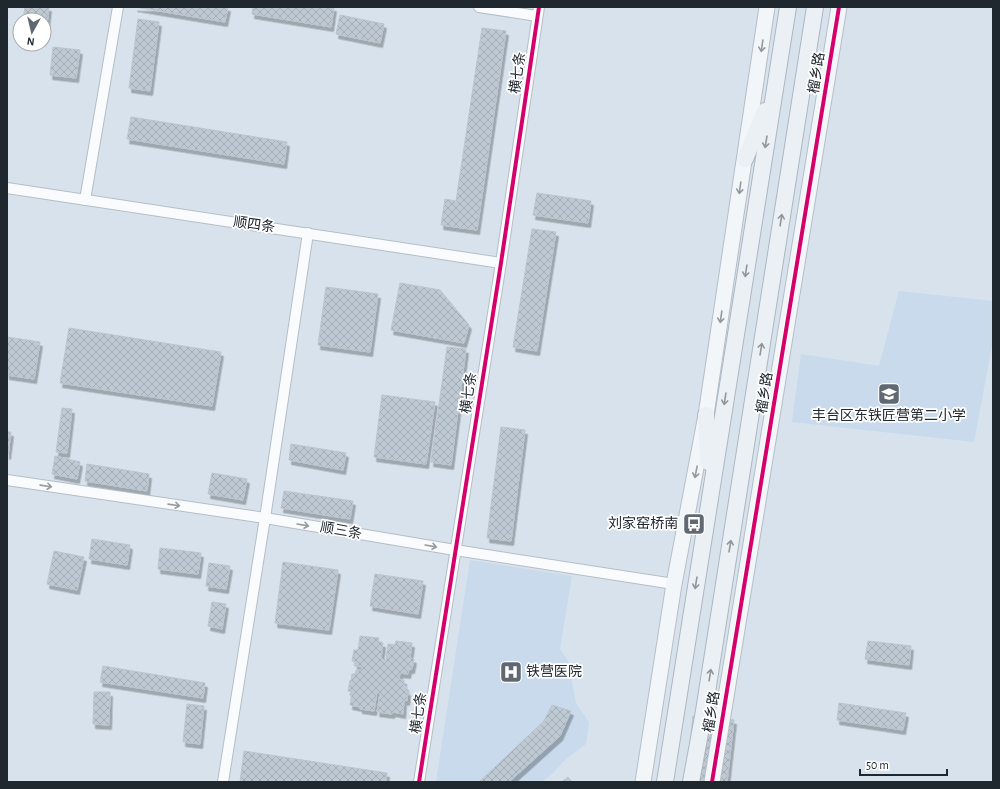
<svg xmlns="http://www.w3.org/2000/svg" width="1000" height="789" font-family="'Alegreya Sans','Noto Sans SC',sans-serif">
  <defs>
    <pattern id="building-cross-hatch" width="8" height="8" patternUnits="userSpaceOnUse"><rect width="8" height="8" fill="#bec9d4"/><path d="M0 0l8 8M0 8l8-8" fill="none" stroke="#a3adb6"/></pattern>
    <filter id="shadow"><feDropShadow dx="2.5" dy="4.5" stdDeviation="0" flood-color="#0004"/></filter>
  </defs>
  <rect width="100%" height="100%" fill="#d7e2ed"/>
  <g fill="#c8daec">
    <path d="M 899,291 L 993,301 L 993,340 L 974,442 L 792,422 L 801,354 L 879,366 Z"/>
    <path d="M 470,560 L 572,576 L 560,649 L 568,661 L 576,703 L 589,722 L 586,744 L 567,758 L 551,775 L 542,782 L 436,782 Z"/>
  </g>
  <g fill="url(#building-cross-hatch)" stroke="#bcc4cd" filter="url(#shadow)">
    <path d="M 25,7 L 49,7 L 47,24 L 44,23 L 44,20 L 23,20 Z"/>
    <path d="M 135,7 L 228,7 L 225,22 Z"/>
    <path d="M 253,7 L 334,7 L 331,27 L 252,14 Z"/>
    <path d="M 340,15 L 384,24 L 380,43 L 336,34 Z"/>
    <path d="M 138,19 L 159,22 L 150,91 L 129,88 Z"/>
    <path d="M 482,28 L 506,31 L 477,230 L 441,225 L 445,199 L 456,201 Z"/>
    <path d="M 53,47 L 80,50 L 76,78 L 50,75 Z"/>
    <path d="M 131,117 L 287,142 L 284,164 L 127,139 Z"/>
    <path d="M 537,193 L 591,201 L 588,223 L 533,215 Z"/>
    <path d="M 532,229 L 556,232 L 537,351 L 513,347 Z"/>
    <path d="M 400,283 L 440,290 L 469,325 L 464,343 L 391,330 Z"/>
    <path d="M 326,287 L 378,294 L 370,352 L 318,345 Z"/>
    <path d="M 69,328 L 221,352 L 212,406 L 60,383 Z"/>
    <path d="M 7,337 L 40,342 L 34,379 L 7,375 Z"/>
    <path d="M 447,347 L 466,349 L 451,465 L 431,462 Z"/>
    <path d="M 382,395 L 435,402 L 426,464 L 374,457 Z"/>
    <path d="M 62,408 L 72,409 L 67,453 L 56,452 Z"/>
    <path d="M 501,427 L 525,430 L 511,541 L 487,538 Z"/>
    <path d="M 7,432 L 11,432 L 8,455 L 7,455 Z"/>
    <path d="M 291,444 L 346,453 L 343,470 L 289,460 Z"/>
    <path d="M 55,456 L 80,462 L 77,479 L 52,474 Z"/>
    <path d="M 87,464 L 149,474 L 147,491 L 85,481 Z"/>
    <path d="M 212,473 L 247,479 L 243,500 L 208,494 Z"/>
    <path d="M 284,491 L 353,501 L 350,519 L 281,508 Z"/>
    <path d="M 92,539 L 130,545 L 127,565 L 89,559 Z"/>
    <path d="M 160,548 L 201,553 L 198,574 L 158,569 Z"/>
    <path d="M 54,551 L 84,557 L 77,590 L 47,584 Z"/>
    <path d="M 283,562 L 338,570 L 329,630 L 275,623 Z"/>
    <path d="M 209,563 L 230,566 L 226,589 L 206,586 Z"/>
    <path d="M 375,574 L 423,581 L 418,614 L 370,606 Z"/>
    <path d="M 212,602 L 226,604 L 222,629 L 208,626 Z"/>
    <path d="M 360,636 L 379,638 L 378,642 L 383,643 L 381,659 L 386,660 L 388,644 L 395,645 L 396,641 L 412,643 L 410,658 L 414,659 L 412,669 L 409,669 L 408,674 L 400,673 L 399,679 L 404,680 L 404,685 L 406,686 L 406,691 L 408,691 L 407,701 L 404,700 L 403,714 L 393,712 L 392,714 L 377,712 L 380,693 L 377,692 L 374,711 L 360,709 L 360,707 L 350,705 L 352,692 L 348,691 L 350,680 L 351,681 L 352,674 L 355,674 L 356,670 L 361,670 L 362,667 L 355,666 L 355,662 L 352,661 L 354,650 L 358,650 Z"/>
    <path d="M 868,641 L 911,646 L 909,665 L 865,659 Z"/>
    <path d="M 103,666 L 205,683 L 203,698 L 100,682 Z"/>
    <path d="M 94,692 L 110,692 L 109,725 L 93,724 Z"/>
    <path d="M 839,703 L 906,713 L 903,730 L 837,720 Z"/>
    <path d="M 187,704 L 204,706 L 200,744 L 183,742 Z"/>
    <path d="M 552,705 L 571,711 L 560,736 L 509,782 L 479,782 L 544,721 Z"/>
    <path d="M 693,716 L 734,720 L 727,782 L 686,782 Z"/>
    <path d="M 244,751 L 387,773 L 386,782 L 240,782 Z"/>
    <path d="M 568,777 L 572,782 L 562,782 Z"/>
  </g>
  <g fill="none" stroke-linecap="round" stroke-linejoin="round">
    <g stroke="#b5bec7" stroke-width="12">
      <g id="street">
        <path d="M 479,7 L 537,16"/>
        <path d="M 7,188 L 501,263"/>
        <path d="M 85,200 L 118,7"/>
        <path d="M 7,480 L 265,518 L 455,550 L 674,584"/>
        <path d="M 223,782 L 265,518 L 308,233"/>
        <path d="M 419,782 L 501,263 L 539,7"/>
      </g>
    </g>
    <g stroke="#b5bec7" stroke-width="17">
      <g id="secondary">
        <path d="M 643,782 L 674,584 L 706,415 L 767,7"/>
        <path d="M 712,782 L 839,7"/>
      </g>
    </g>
    <g stroke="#abb7c2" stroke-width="18">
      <g id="primary">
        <path d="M 745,159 L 765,111"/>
        <path d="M 706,415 L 708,462"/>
        <path d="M 665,782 L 788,7"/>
        <path d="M 691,782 L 704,711 L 815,7"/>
      </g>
    </g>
    <use href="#street" stroke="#f9fbfc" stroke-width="10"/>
    <use href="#secondary" stroke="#f2f6f8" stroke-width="15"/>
    <use href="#primary" stroke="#ebf0f5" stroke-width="16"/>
    <g stroke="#fff" stroke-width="6">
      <g id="cycleway">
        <path d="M 419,782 L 501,263 L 539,7"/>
        <path d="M 712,782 L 839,7"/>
      </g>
    </g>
    <use href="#cycleway" stroke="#d6006c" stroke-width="4"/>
  </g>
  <defs><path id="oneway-shaft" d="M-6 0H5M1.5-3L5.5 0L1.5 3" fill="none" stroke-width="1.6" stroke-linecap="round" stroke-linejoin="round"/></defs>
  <g stroke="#94999e">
    <use href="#oneway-shaft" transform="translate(762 46) rotate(98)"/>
    <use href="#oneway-shaft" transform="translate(740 188) rotate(98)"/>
    <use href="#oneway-shaft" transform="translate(721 317) rotate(98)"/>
    <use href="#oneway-shaft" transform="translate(696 472) rotate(101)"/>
  </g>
  <g stroke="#90969c">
    <use href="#oneway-shaft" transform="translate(766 142) rotate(99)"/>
    <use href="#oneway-shaft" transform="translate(781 220) rotate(-81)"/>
    <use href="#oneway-shaft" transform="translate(746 271) rotate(99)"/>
    <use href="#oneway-shaft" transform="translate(761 349) rotate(-81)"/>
    <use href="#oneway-shaft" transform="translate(725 399) rotate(99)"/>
    <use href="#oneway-shaft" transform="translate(730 546) rotate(-81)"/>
    <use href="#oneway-shaft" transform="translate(696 583) rotate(99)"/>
    <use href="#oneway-shaft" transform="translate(710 675) rotate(-81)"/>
  </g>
  <g stroke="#979ca0">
    <use href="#oneway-shaft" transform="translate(46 486) rotate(8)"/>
    <use href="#oneway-shaft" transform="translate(174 505) rotate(8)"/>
    <use href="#oneway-shaft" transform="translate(303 525) rotate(10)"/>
    <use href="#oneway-shaft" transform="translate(431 546) rotate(10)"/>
  </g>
  <defs>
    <g id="school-square" transform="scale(1.15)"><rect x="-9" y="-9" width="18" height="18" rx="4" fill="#606972" stroke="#fff"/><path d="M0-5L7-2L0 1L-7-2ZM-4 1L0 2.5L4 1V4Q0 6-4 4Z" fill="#fff"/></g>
    <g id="bus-square" transform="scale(1.15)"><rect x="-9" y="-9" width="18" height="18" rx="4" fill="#606972" stroke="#fff"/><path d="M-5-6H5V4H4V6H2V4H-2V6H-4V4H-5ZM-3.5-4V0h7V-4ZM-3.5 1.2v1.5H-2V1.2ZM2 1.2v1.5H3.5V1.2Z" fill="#fff"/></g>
    <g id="hospital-square" transform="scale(1.15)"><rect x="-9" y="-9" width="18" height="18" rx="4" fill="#606972" stroke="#fff"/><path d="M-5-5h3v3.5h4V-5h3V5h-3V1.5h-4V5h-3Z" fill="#fff"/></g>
  </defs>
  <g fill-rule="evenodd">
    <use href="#school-square" x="889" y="394"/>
    <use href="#bus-square" x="694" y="524"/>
    <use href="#hospital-square" x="511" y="672"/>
  </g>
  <g text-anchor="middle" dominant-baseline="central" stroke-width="3.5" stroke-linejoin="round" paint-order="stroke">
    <g font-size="14" fill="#20282f" stroke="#fff">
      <text transform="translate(518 73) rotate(-82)">横七条</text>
      <text transform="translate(817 73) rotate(-81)">榴乡路</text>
      <text transform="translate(254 225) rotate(8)">顺四条</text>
      <text transform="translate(469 393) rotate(-81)">横七条</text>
      <text transform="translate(765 393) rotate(-81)">榴乡路</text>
      <text transform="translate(341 531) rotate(10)">顺三条</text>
      <text transform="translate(712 712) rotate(-81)">榴乡路</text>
      <text transform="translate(419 713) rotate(-81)">横七条</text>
    </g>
    <g font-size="14" fill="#20282f" stroke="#fff">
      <text x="889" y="416">丰台区东铁匠营第二小学</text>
      <text x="678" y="524" text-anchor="end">刘家窑桥南</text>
      <text x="526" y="672" text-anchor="start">铁营医院</text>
    </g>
  </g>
  <rect width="1000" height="789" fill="none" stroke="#20282f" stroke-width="16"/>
  <g transform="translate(32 32) rotate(188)"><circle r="19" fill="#ffffff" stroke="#a6a9ac"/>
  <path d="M0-3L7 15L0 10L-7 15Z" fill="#606972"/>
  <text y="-6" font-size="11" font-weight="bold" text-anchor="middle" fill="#20282f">N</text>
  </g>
  <path d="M860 769v6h87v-6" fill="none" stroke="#20282f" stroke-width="2"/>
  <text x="866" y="769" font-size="12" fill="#20282f" stroke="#ffffff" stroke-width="3" paint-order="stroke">50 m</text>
</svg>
